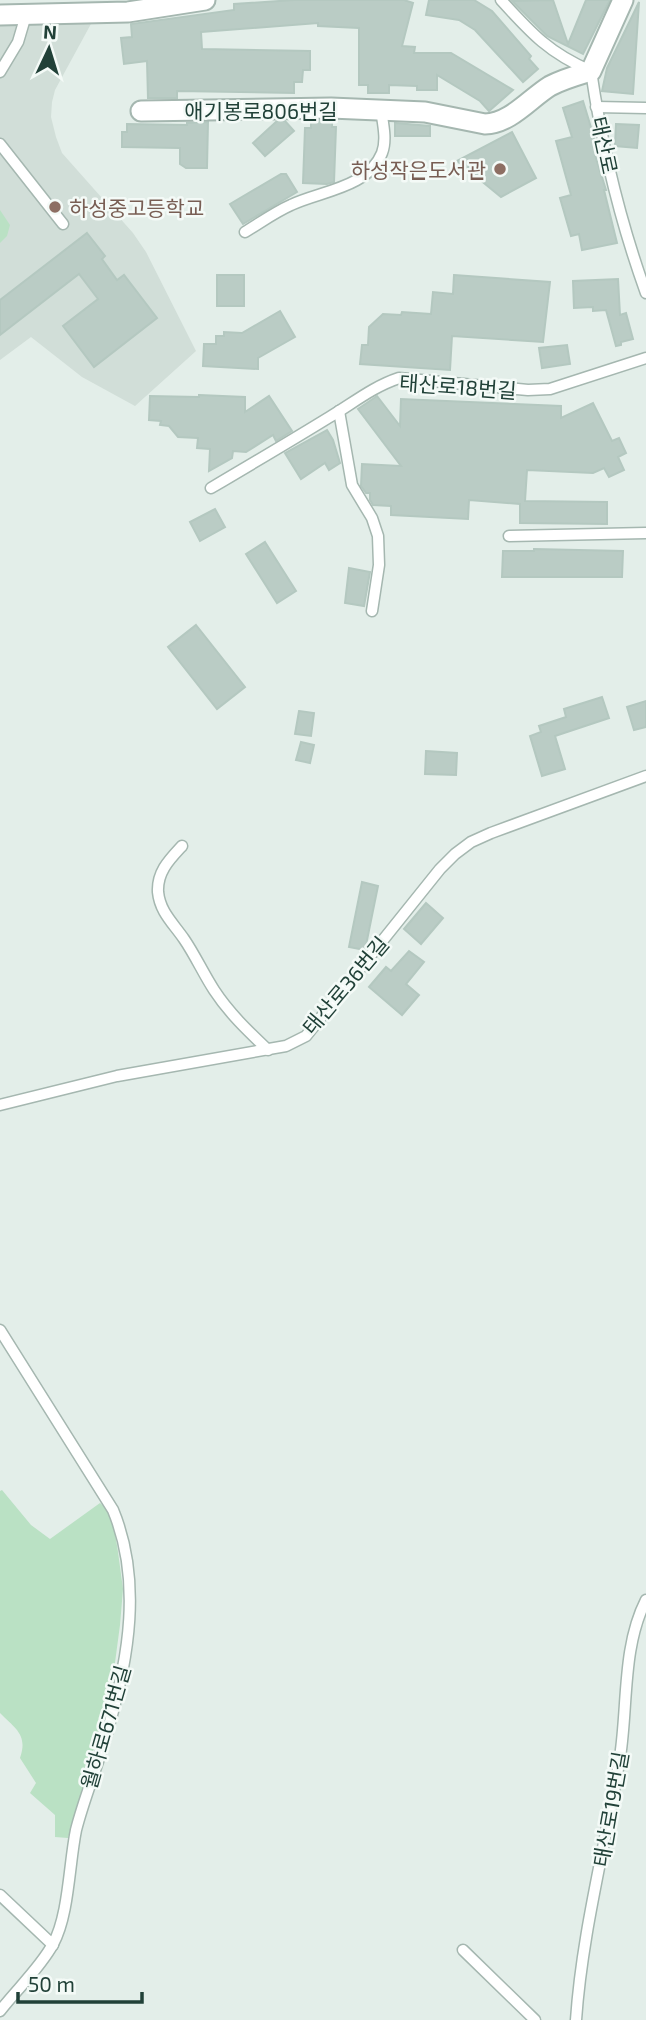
<svg xmlns="http://www.w3.org/2000/svg" width="646" height="2020" font-family="'Exo 2','Noto Sans KR',sans-serif">
  <rect width="100%" height="100%" fill="#e3eee9"/>
  <path fill="#d1ded8" d="M 0,22 L 92,22 L 55,90 L 52,102 L 51,117 L 56,137 L 62,153 L 133,233 L 146,252 L 196,351 L 135,406 L 82,377 L 31,337 L 0,360 Z"/>
  <g fill="#bae1c4">
    <path d="M 0,210 L 10,225 L 7,236 L 0,243 Z"/>
    <path d="M 2,1490 L 31,1525 L 50,1539 L 100,1503 L 107,1509 L 114,1527 L 118,1552 L 123,1589 L 120,1625 L 112,1685 L 68,1838 L 55,1837 L 55,1815 L 30,1793 L 36,1783 L 20,1758 C 28,1735 16,1729 0,1713 L 0,1491 Z"/>
  </g>
  <g fill="#baccc5" stroke="#b4c8c0" stroke-width="2">
    <path d="M 294,0 L 404,0 L 413,3 L 402,46 L 415,47 L 414,53 L 451,53 L 513,90 L 489,111 L 480,101 L 437,75 L 437,90 L 417,90 L 417,86 L 389,85 L 389,93 L 368,93 L 368,85 L 359,85 L 359,28 L 318,26 L 318,23 L 201,32 L 202,49 L 310,51 L 310,70 L 303,70 L 302,82 L 294,82 L 294,93 L 177,91 L 177,98 L 148,98 L 147,61 L 124,64 L 121,38 L 132,37 L 131,24 L 234,10 L 234,4 Z"/>
    <path d="M 429,0 L 474,0 L 492,11 L 531,56 L 529,59 L 538,69 L 523,82 L 475,30 L 459,20 L 426,15 Z"/>
    <path d="M 553,0 L 568,44 L 586,0 L 610,0 L 583,54 L 547,36 L 512,1 Z"/>
    <path d="M 639,2 L 633,94 L 602,91 L 607,68 Z"/>
    <path d="M 583,101 L 596,144 L 598,155 L 595,155 L 606,190 L 604,190 L 617,243 L 582,250 L 579,234 L 571,236 L 560,198 L 571,195 L 556,141 L 572,137 L 563,108 Z"/>
    <path d="M 332,120 L 332,127 L 336,127 L 334,182 L 327,184 L 303,183 L 305,128 L 311,128 L 311,121 Z"/>
    <path d="M 277,121 L 285,121 L 294,131 L 265,156 L 253,143 Z"/>
    <path d="M 208,122 L 207,168 L 186,168 L 180,164 L 180,148 L 122,147 L 122,132 L 127,132 L 127,124 L 187,125 L 187,123 Z"/>
    <path d="M 395,123 L 430,126 L 430,136 L 395,136 Z"/>
    <path d="M 616,124 L 639,125 L 637,148 L 615,146 Z"/>
    <path d="M 512,132 L 536,178 L 501,197 L 457,161 Z"/>
    <path d="M 281,174 L 286,174 L 297,192 L 243,224 L 230,204 Z"/>
    <path d="M 87,233 L 105,256 L 102,259 L 117,280 L 124,275 L 157,318 L 94,367 L 63,326 L 98,299 L 79,274 L 0,335 L 0,300 Z"/>
    <rect x="217" y="275" width="27" height="31"/>
    <path d="M 454,275 L 550,282 L 543,342 L 452,336 L 450,370 L 360,364 L 362,345 L 368,345 L 369,327 L 383,314 L 401,315 L 402,312 L 431,314 L 433,292 L 453,294 Z"/>
    <path d="M 618,279 L 620,315 L 626,313 L 633,339 L 621,342 L 621,345 L 616,346 L 606,310 L 593,311 L 593,307 L 574,308 L 573,281 Z"/>
    <path d="M 280,311 L 295,337 L 258,358 L 258,369 L 203,366 L 204,344 L 216,344 L 216,336 L 224,336 L 224,332 L 242,333 Z"/>
    <path d="M 567,345 L 570,364 L 542,368 L 539,348 Z"/>
    <path d="M 199,395 L 245,397 L 245,412 L 269,396 L 292,431 L 276,441 L 273,435 L 246,452 L 233,451 L 232,458 L 209,471 L 210,449 L 197,448 L 198,438 L 178,437 L 169,426 L 160,425 L 161,421 L 149,420 L 150,396 L 199,397 Z"/>
    <path d="M 377,396 L 400,426 L 401,399 L 561,406 L 561,418 L 593,403 L 612,441 L 619,438 L 626,453 L 618,457 L 624,470 L 609,477 L 604,468 L 593,473 L 527,470 L 525,501 L 607,502 L 607,524 L 520,523 L 520,504 L 469,500 L 468,519 L 391,515 L 391,506 L 373,505 L 370,500 L 370,493 L 366,493 L 361,486 L 362,464 L 401,466 L 358,409 Z"/>
    <path d="M 327,430 L 333,440 L 340,463 L 329,470 L 325,463 L 301,479 L 285,453 Z"/>
    <path d="M 215,509 L 225,527 L 200,541 L 190,522 Z"/>
    <path d="M 265,542 L 296,591 L 277,603 L 246,554 Z"/>
    <path d="M 534,549 L 623,551 L 622,577 L 502,577 L 503,551 L 534,551 Z"/>
    <path d="M 349,568 L 370,572 L 364,606 L 345,603 Z"/>
    <path d="M 196,625 L 245,687 L 217,709 L 168,647 Z"/>
    <path d="M 602,697 L 609,718 L 555,736 L 565,769 L 542,776 L 530,736 L 541,732 L 539,726 L 566,717 L 564,709 Z"/>
    <path d="M 646,701 L 646,727 L 634,730 L 627,707 Z"/>
    <path d="M 299,711 L 314,713 L 311,736 L 295,734 Z"/>
    <path d="M 301,742 L 314,745 L 310,763 L 296,760 Z"/>
    <path d="M 426,751 L 457,753 L 456,775 L 425,774 Z"/>
    <path d="M 362,882 L 378,886 L 365,950 L 349,947 Z"/>
    <path d="M 426,903 L 443,918 L 421,944 L 404,929 Z"/>
    <path d="M 409,951 L 424,962 L 406,984 L 419,995 L 402,1015 L 369,987 L 386,967 L 391,971 Z"/>
  </g>
  <g fill="none" stroke-linecap="round" stroke-linejoin="round">
    <g stroke="#a5b7b0" stroke-width="13">
      <g id="service">
        <path d="M 501,0 C 531,33 549,53 591,71 C 602,146 620,221 646,293"/>
        <path d="M 0,72 L 18,42 L 26,15"/>
        <path d="M 596,107 L 646,108"/>
        <path d="M 0,144 L 63,224"/>
        <path d="M 245,232 C 260,223 275,212 291,205 C 320,191 368,188 382,153 C 387,140 383,124 381,110"/>
        <path d="M 339,411 L 352,485 L 372,518 L 378,536 L 379,565 L 372,611"/>
        <path d="M 211,488 C 250,465 289,442 328,418 C 352,404 372,387 399,378 L 528,390 L 550,389 L 646,358"/>
        <path d="M 509,536 L 646,533"/>
        <path d="M 182,846 C 169,860 157,872 158,892 C 160,912 173,923 184,939 C 195,955 203,973 214,990 C 229,1013 248,1031 268,1050"/>
        <path d="M 0,1105 L 117,1076 L 286,1046 L 306,1036 L 440,869 L 455,854 L 471,842 L 491,833 L 646,776"/>
        <path d="M 0,1330 L 113,1510 C 142,1580 129,1658 108,1729 C 99,1763 85,1795 76,1830 C 69,1864 69,1915 53,1944 C 40,1968 17,1989 0,2011"/>
        <path d="M 0,1895 L 53,1945"/>
        <path d="M 463,1950 L 535,2020"/>
        <path d="M 576,2020 C 582,1932 606,1844 620,1757 C 628,1706 622,1647 646,1600"/>
      </g>
    </g>
    <g stroke="#a5b7b0" stroke-width="23">
      <g id="minor">
        <path d="M 0,15 L 128,12 L 205,0"/>
        <path d="M 141,111 L 331,108 L 425,112 L 485,124 C 511,123 529,99 550,86 C 563,79 578,75 591,71 L 623,0"/>
      </g>
    </g>
    <use href="#service" stroke="#fff" stroke-width="10"/>
    <use href="#minor" stroke="#fff" stroke-width="19"/>
  </g>
  <g fill="#8d6e63" stroke="#f4faf7" stroke-width="2.5">
    <circle cx="500" cy="169" r="7"/>
    <circle cx="55" cy="207" r="7"/>
  </g>
  <g text-anchor="middle" dominant-baseline="central" stroke-width="5" stroke-linejoin="round" paint-order="stroke">
    <g font-size="21" fill="#214138" stroke="#f4faf7">
      <text x="261" y="110">애기봉로806번길</text>
      <text transform="translate(605 145) rotate(78)">태산로</text>
      <text transform="translate(458 386) rotate(4)">태산로18번길</text>
      <text transform="translate(345 985) rotate(-50)">태산로36번길</text>
      <text transform="translate(105 1727) rotate(-74)">월하로671번길</text>
      <text transform="translate(610 1809) rotate(-80)">태산로19번길</text>
    </g>
    <g font-size="21" fill="#785e54" stroke="#f4faf7" text-anchor="end">
      <text x="486" y="169">하성작은도서관</text>
      <text x="69" y="207" text-anchor="start">하성중고등학교</text>
    </g>
  </g>
  <g transform="translate(49 49) rotate(4)" stroke="#f4faf7" stroke-width="5" paint-order="stroke">
  <path d="M0-5L12 26L0 18L-12 26Z" fill="#214138"/>
  <text y="-10" font-size="19" font-weight="bold" text-anchor="middle" fill="#214138">N</text>
  </g>
  <path d="M18 1992v10h124v-10" fill="none" stroke="#214138" stroke-width="3.5"/>
  <text x="28" y="1992" font-size="21" fill="#214138" stroke="#f4faf7" stroke-width="5" paint-order="stroke">50 m</text>
</svg>
